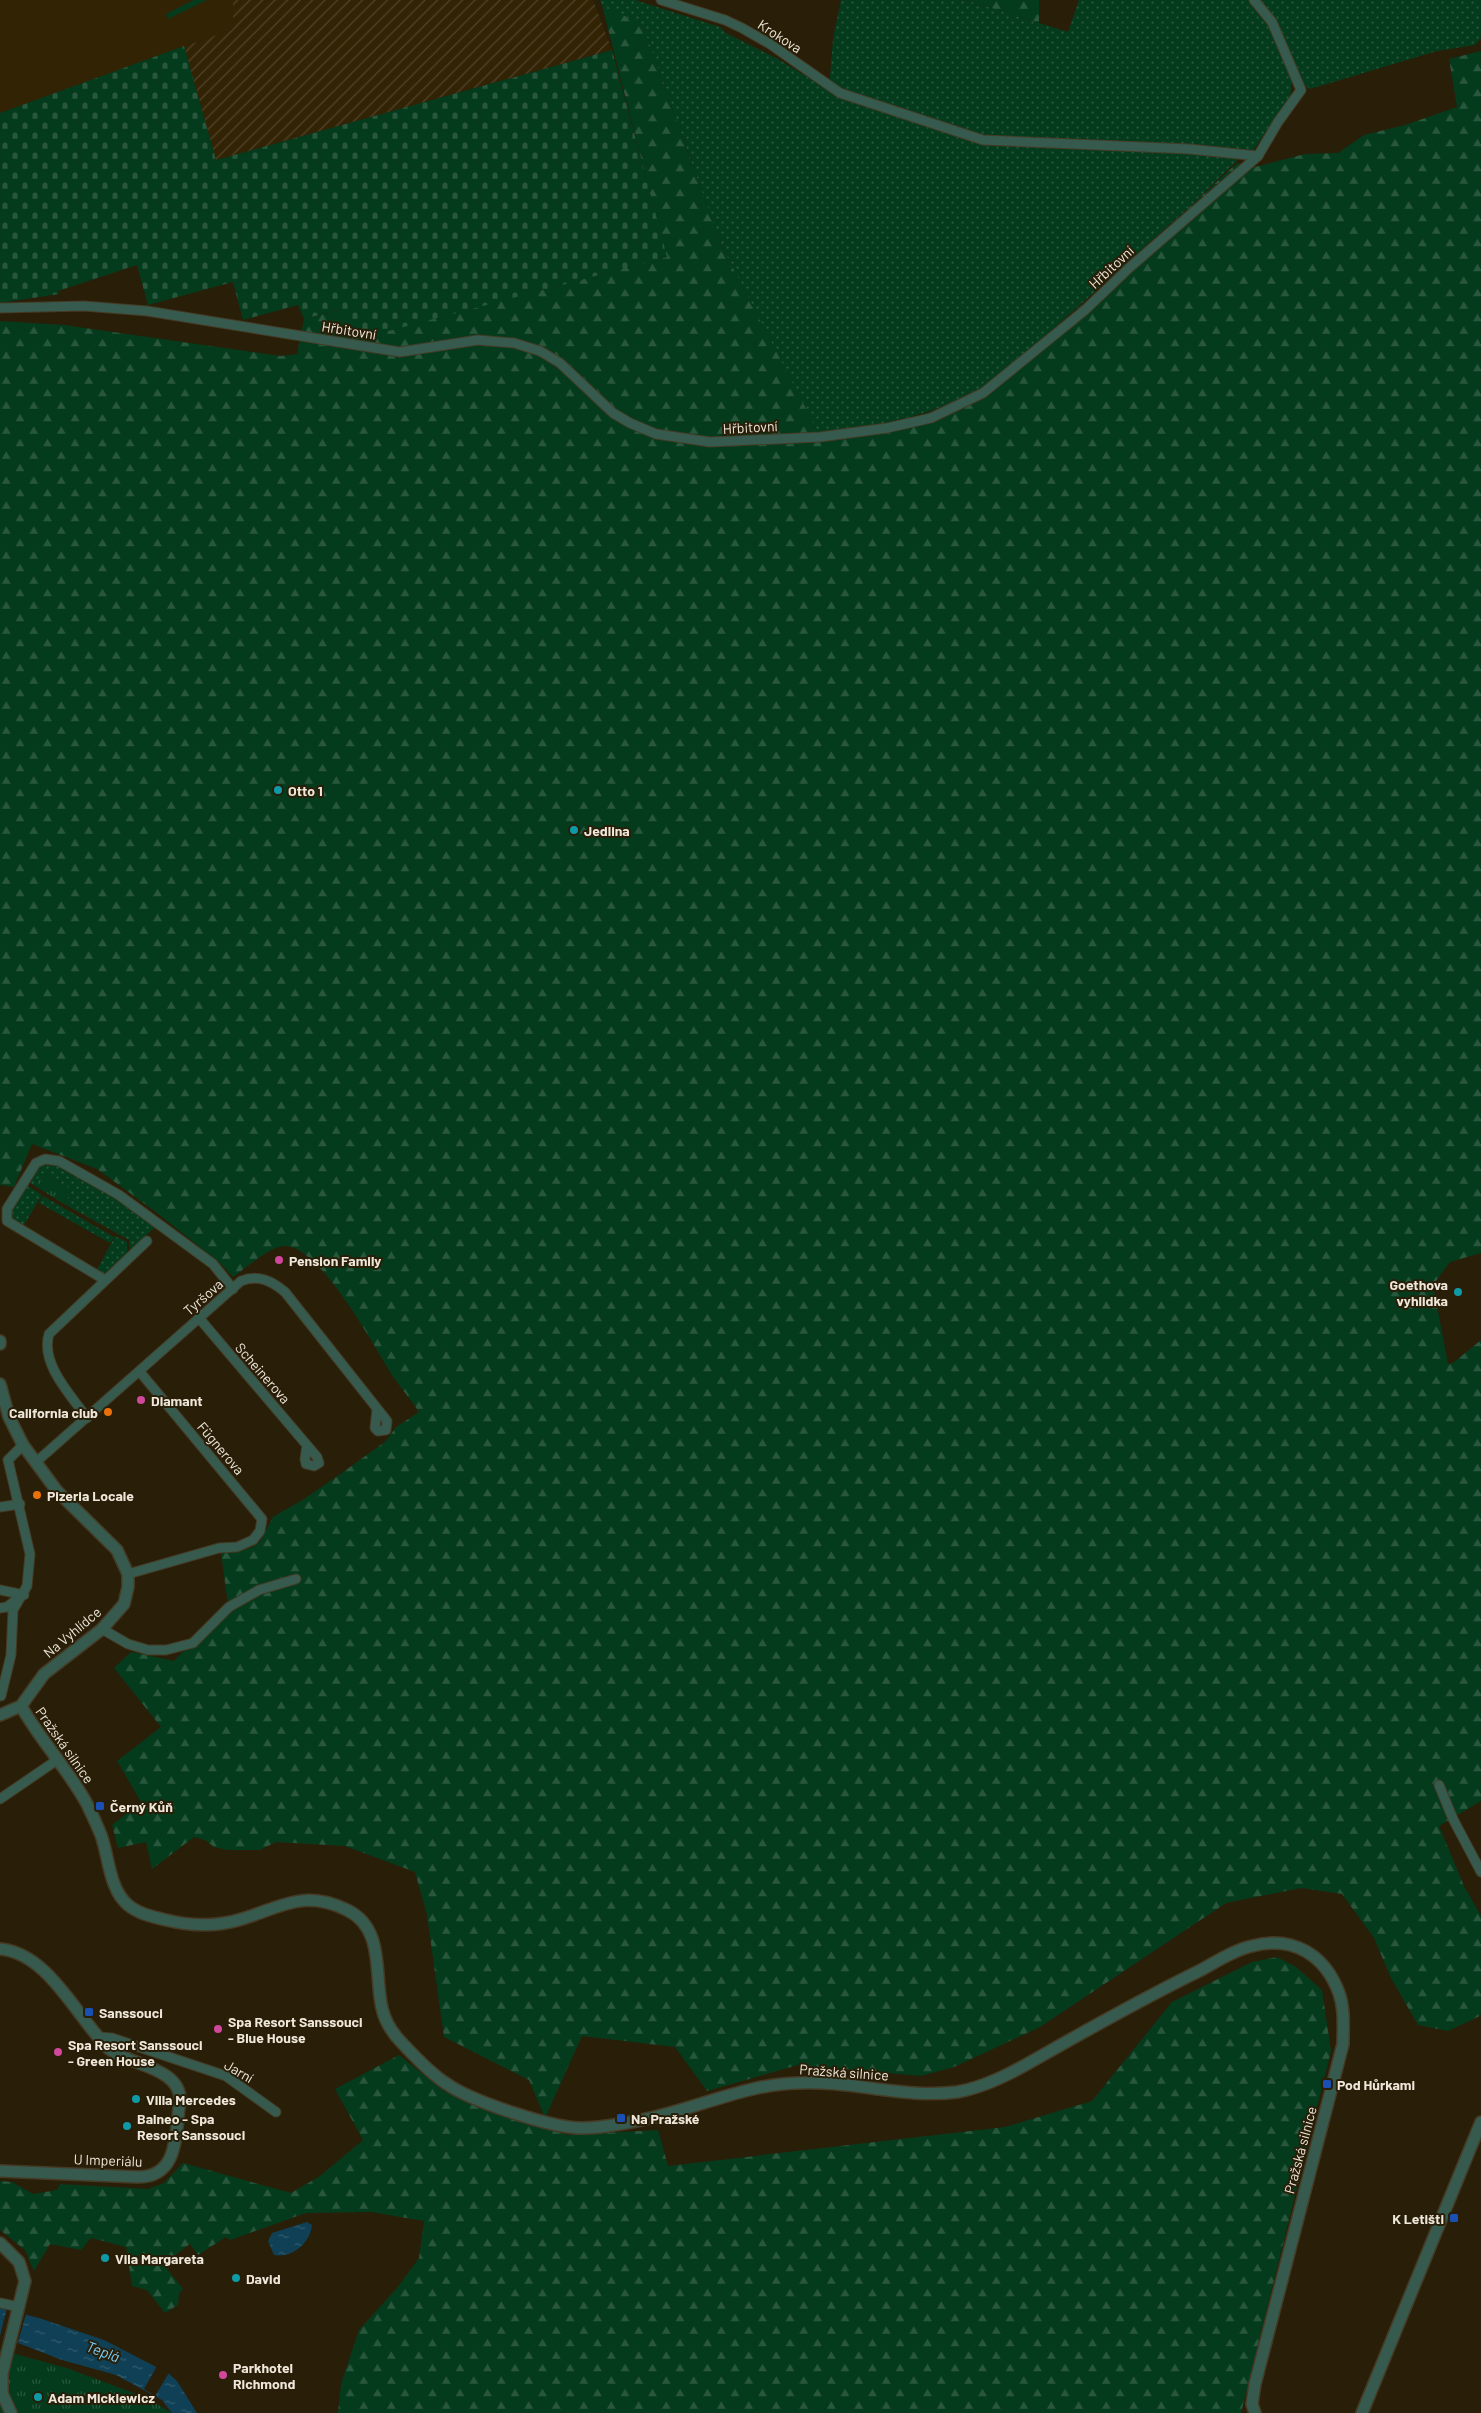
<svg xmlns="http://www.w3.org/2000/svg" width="1481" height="2413" font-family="Barlow,sans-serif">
  <defs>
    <pattern id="industrial-furrows" width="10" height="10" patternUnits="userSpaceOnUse" patternTransform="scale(1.25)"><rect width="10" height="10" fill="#322305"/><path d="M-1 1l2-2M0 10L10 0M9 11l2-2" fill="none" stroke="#504329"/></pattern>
    <pattern id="grass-dots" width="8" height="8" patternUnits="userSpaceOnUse" patternTransform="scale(1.25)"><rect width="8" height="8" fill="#043b1d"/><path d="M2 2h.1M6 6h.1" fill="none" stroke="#29573d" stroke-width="1.8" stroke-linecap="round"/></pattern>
    <pattern id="forest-firs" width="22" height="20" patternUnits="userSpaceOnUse" patternTransform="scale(1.25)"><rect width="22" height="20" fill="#043b1d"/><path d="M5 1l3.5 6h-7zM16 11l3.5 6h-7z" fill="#29573d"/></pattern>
    <pattern id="cemetery-stones" width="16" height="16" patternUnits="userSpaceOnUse" patternTransform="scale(1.25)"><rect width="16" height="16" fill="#043b1d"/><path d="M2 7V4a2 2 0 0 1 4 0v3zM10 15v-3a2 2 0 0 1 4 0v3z" fill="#29573d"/></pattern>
    <pattern id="park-tufts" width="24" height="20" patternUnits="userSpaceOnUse" patternTransform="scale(1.25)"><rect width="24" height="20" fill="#043b1d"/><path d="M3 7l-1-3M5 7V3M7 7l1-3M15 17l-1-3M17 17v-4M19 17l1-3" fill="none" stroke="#29573d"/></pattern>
    <pattern id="water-ripples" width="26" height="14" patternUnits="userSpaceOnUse" patternTransform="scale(1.25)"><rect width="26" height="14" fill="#0f4056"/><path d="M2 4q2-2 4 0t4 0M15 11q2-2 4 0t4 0" fill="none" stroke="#325c6e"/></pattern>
  </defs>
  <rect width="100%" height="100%" fill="#291e08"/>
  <path fill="url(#industrial-furrows)" d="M 232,0 L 593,0 L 612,50 L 216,160 L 184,46 L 233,29 Z"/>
  <path fill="#322305" d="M 0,0 L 233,0 L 233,29 L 0,113 Z"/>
  <g fill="url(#grass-dots)">
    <path d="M 600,0 L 635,0 L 720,27 L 726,33 L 778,59 L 829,90 L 833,39 L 841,0 L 966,0 L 1068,32 L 1079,0 L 1481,0 L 1481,38 L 1475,45 L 1437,51 L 1310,89 L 1292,76 L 1290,102 L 1270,126 L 1253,151 L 1248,150 L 1187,209 L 995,381 C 936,416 885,425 818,433 L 721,245 L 644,29 L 636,22 L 602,5 Z"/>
    <path d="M 46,1163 L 57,1165 L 116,1197 L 157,1225 L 130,1251 L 129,1240 L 64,1204 L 72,1190 L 43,1173 L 35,1186 L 30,1183 L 33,1178 L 32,1173 L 38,1166 Z"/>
    <path d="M 28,1186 L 42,1195 L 22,1228 L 13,1223 L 10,1213 L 22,1191 Z"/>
    <path d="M 43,1196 L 114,1237 L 110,1243 L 39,1203 Z"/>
    <path d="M 115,1236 L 127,1242 L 127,1254 L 106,1275 L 102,1276 L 96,1272 Z"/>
  </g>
  <g fill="url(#forest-firs)">
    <path d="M 966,0 L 1039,0 L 1039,23 Z"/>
    <path d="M 602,5 L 637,22 L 644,29 L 721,245 L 818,432 C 873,427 926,419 975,393 C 1007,376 1033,348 1060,324 C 1120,272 1179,217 1237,163 L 1255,167 L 1305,154 L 1338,153 L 1364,135 L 1405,125 L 1457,107 L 1449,59 L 1481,51 L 1481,1253 L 1450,1262 L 1433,1285 L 1448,1364 L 1453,1363 L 1481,1340 L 1481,1801 L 1439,1826 L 1464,1886 L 1481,1916 L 1481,2012 L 1480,2016 L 1448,2031 L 1418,2025 L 1391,1978 L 1374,1938 L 1342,1894 L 1301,1888 L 1226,1903 L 1040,2027 L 954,2067 L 921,2076 L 798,2065 L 707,2091 L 675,2047 L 582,2036 L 545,2118 L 529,2080 L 444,2037 L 427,1915 L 415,1872 L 345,1846 L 276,1842 L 260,1850 L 227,1850 L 214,1847 L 205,1840 L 194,1837 L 152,1869 L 146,1842 L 118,1848 L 112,1825 L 126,1814 L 125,1811 L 141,1802 L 117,1761 L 161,1727 L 114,1668 L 131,1652 L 174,1661 L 228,1605 L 221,1553 L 251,1548 L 260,1542 L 273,1517 L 304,1499 L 339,1475 L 386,1441 L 396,1427 L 419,1412 C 411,1400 402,1389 394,1378 C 375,1349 322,1247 285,1246 C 270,1246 245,1269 233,1277 L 220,1263 L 157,1213 L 97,1169 L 32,1144 L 14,1187 L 0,1185 L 0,321 L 64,325 L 281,356 L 297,354 L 304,319 L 343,309 L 351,340 L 666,257 Z"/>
    <path d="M 1277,1957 L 1296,1967 L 1322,1990 L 1331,2051 L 1241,2413 L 338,2413 L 341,2384 L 359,2330 L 397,2288 L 419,2258 L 424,2221 L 371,2212 L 306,2213 L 230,2240 L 226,2237 L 198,2255 L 190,2244 L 163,2264 L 183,2289 L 179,2293 L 178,2305 L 165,2313 L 147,2290 L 132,2286 L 126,2247 L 91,2238 L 81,2250 L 50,2244 L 34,2271 L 25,2250 L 0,2230 L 0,2181 L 12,2182 L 33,2194 L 57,2190 L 60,2184 L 148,2189 L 164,2183 L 183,2163 L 291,2193 L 320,2176 L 363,2140 L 335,2089 L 399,2055 L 444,2091 L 477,2107 L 568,2135 L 658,2130 L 668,2166 L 1005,2127 L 1092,2101 L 1172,2002 L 1252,1962 Z"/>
  </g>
  <path fill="url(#cemetery-stones)" d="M 184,46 L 216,160 L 612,50 L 667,257 L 351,341 L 342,309 L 304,319 L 298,305 L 243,320 L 233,282 L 148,305 L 137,265 L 58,291 L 59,294 L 0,303 L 0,113 Z"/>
  <g fill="url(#park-tufts)">
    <path d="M 43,1173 L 72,1190 L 64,1204 L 35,1186 Z"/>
    <path d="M 0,2350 L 67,2368 L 147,2398 L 172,2413 L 0,2413 Z"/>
  </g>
  <path fill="#043b1d" d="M 194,0 L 207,0 L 168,19 L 166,14 Z"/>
  <g fill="url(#water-ripples)">
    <path d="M 307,2222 L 312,2225 C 310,2243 293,2258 274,2255 L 268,2241 L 272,2233 Z"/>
    <path d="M 0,2308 L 39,2318 L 104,2340 L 168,2373 L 177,2381 L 197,2413 L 172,2413 L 162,2400 L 116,2375 L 62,2360 L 0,2336 Z"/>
  </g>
  <g fill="#291e08">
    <path d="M 7,2308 L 26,2314 L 18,2342 L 0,2336 Z"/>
    <path d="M 157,2366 L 170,2371 L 155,2396 L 144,2389 Z"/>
  </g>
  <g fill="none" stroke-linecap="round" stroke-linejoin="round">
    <g stroke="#453a25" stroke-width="11">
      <g id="minor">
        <path d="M 661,0 L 725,20 L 742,28 L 770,44 L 840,93 L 983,140 L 1189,149 L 1258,156"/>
        <path d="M 0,308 L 84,306 L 147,311 L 400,352 L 478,340 L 514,343 L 540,351 L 560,363 L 613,413 L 630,423 L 656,434 L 710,442 L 820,437 L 887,428 L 931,418 L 983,393 L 1004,376 L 1085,310 L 1129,268 L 1258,156 L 1278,122 L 1301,90 L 1272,22 L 1254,0"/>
        <path d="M 105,1280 L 7,1221 L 7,1209 L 36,1163 L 45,1159 L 59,1161 L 119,1195 L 213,1264 L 233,1289"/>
        <path d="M 199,1318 L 317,1457 L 319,1463 L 314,1466 L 306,1464 L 305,1459 L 307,1445"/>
        <path d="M 87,1418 C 71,1395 40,1364 49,1334 L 147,1241"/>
        <path d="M 8,1460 L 23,1445"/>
        <path d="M 35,1463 L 241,1281 C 258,1274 272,1281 285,1292 L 387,1421 L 386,1430 L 378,1431 L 375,1428 L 377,1409"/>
        <path d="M 0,1507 L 20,1504"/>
        <path d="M 128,1574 L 219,1548 L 237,1547 L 253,1540 L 260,1531 L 262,1519 L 140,1372"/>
        <path d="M 0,1590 L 24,1595"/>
        <path d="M 0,1608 L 7,1607 L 17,1599"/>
        <path d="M 102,1629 L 128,1644 L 148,1650 L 166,1650 L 193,1643 L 229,1607 L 259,1590 L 296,1579"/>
        <path d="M 1,1696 L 11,1655 L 13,1610 L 27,1586 L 30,1554 L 8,1460"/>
        <path d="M 1439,1785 L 1453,1819 L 1481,1872"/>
        <path d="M 0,1799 L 57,1760"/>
        <path d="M 98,2037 L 112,2038 L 226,2076 L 276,2112"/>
        <path d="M 0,2303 L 19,2307"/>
      </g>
    </g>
    <g stroke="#453a25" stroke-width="14">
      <g id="tertiary">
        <path d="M 0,1341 L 0,1344"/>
        <path d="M 0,1384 L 9,1417 L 23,1445 L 57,1491 L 117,1550 L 128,1574 L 128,1587 L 124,1604 L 102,1629 L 44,1674 L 21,1706 L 0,1715"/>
        <path d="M 21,1706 C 40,1740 68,1769 87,1804 C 92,1814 97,1825 101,1835 C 109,1857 109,1889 128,1905 C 139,1914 153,1917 166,1920 C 191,1926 217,1927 242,1919 C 281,1907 304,1889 347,1910 C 385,1928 374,1975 382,2008 C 385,2022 393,2034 403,2044 C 416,2058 431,2074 447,2084 C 471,2101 554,2129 583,2128 C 604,2128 645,2120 666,2114 C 708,2103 753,2084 797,2083 C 851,2080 904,2099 957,2092 C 987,2087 1017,2070 1043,2055 C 1094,2026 1146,1997 1199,1971 C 1216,1962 1234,1950 1252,1946 C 1293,1935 1325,1955 1339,1993 C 1345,2010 1343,2027 1343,2044 L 1255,2384 L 1252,2404 L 1255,2413"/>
        <path d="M 0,1949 C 48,1953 76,2016 108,2048 C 130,2066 180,2067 180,2100 C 175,2132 180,2177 138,2177 L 0,2171"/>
        <path d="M 0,2243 L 19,2262 L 25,2281 L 2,2374 L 2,2393 L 11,2413"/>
        <path d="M 1362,2413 L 1481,2122"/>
      </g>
    </g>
    <use href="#minor" stroke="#365a4d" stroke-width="9"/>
    <use href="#tertiary" stroke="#365a4d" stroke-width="11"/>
  </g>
  <g fill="#0f9aa8" stroke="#291e08" stroke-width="2">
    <circle cx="278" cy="790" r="5"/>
    <circle cx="574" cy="830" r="5"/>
    <circle cx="1458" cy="1292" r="5"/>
    <circle cx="136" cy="2099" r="5"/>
    <circle cx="127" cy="2126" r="5"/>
    <circle cx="105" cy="2258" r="5"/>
    <circle cx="236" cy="2278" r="5"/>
    <circle cx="38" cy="2397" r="5"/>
  </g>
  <g fill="#d1479c" stroke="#291e08" stroke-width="2">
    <circle cx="279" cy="1260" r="5"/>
    <circle cx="141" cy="1400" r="5"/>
    <circle cx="218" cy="2029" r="5"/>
    <circle cx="58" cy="2052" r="5"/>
    <circle cx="223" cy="2375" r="5"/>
  </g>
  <g fill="#e8710a" stroke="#291e08" stroke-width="2">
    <circle cx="108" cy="1412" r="5"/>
    <circle cx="37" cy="1495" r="5"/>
  </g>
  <g fill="#1a4fb4" stroke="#291e08" stroke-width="2">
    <rect x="95" y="1801" width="10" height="10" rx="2.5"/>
    <rect x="84" y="2007" width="10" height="10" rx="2.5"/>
    <rect x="1322" y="2079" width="10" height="10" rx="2.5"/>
    <rect x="616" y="2113" width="10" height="10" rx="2.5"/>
    <rect x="1449" y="2213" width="10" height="10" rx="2.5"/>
  </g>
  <g text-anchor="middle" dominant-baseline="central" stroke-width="4" stroke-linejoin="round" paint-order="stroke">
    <g font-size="14" fill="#efe7da" stroke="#291e08">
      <text transform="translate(780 36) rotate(33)">Krokova</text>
      <text transform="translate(1111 267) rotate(-43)">Hřbitovní</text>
      <text transform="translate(349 330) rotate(9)">Hřbitovní</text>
      <text transform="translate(750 427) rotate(-3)">Hřbitovní</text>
      <text transform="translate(203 1297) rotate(-41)">Tyršova</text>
      <text transform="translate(263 1373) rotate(49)">Scheinerova</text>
      <text transform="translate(221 1448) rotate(50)">Fügnerova</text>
      <text transform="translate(72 1632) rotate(-40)">Na Vyhlídce</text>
      <text transform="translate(65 1745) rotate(55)">Pražská silnice</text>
      <text transform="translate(239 2071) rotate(30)">Jarní</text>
      <text transform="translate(844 2072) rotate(4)">Pražská silnice</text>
      <text transform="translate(1300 2150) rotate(-75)">Pražská silnice</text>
      <text transform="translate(108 2160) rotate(2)">U Imperiálu</text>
    </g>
    <g font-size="14" font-weight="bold" fill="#efe7da" stroke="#291e08" text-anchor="start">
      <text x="288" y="790">Otto 1</text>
      <text x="584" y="830">Jedlina</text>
      <text x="289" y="1260">Pension Family</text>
      <text x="1448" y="1284" text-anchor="end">Goethova<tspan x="1448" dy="16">vyhlidka</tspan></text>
      <text x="151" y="1400">Diamant</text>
      <text x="98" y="1412" text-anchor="end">California club</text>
      <text x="47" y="1495">Pizeria Locale</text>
      <text x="110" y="1806">Černý Kůň</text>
      <text x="99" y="2012">Sanssouci</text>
      <text x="228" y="2021">Spa Resort Sanssouci<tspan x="228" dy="16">- Blue House</tspan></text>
      <text x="68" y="2044">Spa Resort Sanssouci<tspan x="68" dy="16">- Green House</tspan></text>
      <text x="1337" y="2084">Pod Hůrkami</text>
      <text x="146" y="2099">Villa Mercedes</text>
      <text x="137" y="2118">Balneo - Spa<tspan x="137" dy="16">Resort Sanssouci</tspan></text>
      <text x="631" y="2118">Na Pražské</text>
      <text x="1444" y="2218" text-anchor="end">K Letišti</text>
      <text x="115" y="2258">Vila Margareta</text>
      <text x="246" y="2278">David</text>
      <text x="233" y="2367">Parkhotel<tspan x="233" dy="16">Richmond</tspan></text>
      <text x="48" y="2397">Adam Mickiewicz</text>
    </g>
    <g font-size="15" font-style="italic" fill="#75d0fd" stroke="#291e08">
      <text transform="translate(103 2351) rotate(20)">Teplá</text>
    </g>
  </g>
</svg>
